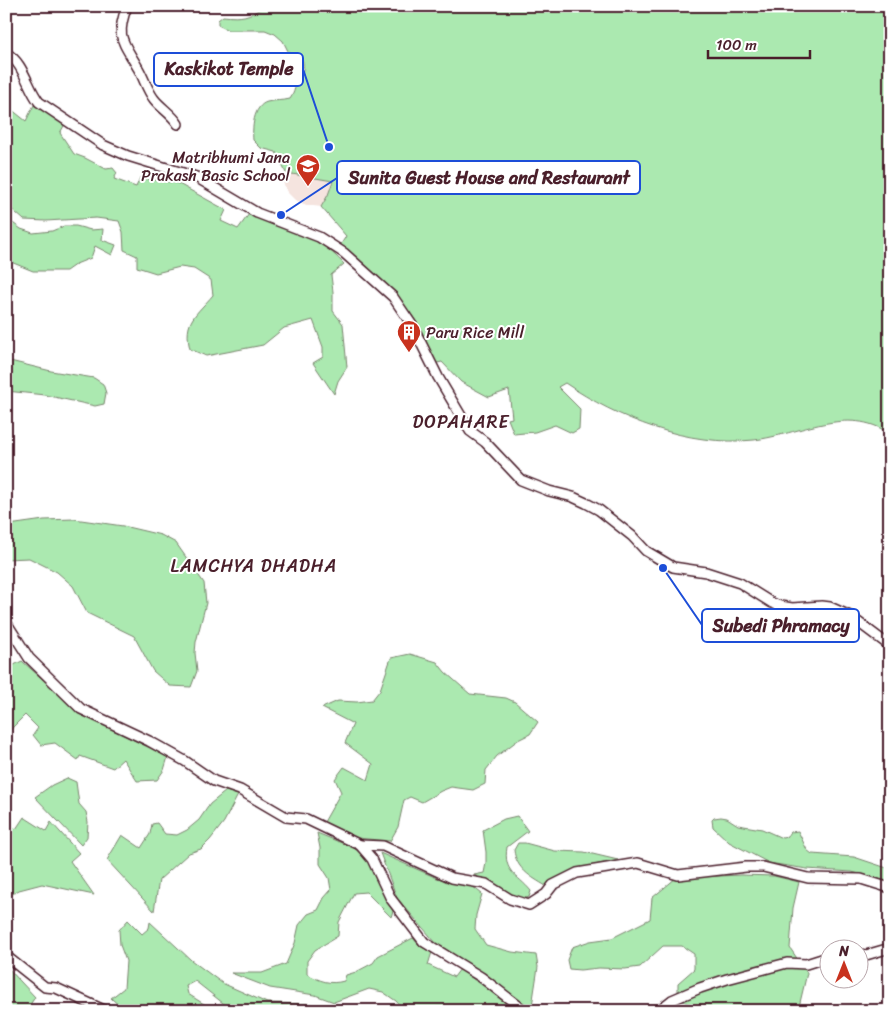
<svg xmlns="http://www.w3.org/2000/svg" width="896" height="1017" font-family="Sriracha,sans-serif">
  <rect width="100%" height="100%" fill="#fff"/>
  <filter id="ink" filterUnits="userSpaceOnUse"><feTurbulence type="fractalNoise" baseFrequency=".02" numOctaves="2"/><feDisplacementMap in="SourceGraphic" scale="10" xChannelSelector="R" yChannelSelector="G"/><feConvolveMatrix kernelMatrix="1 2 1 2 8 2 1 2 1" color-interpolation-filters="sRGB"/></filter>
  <g filter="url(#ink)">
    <path fill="#f5e4df" d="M 286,173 L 333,181 L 328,195 L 321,207 L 306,205 L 295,200 L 287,192 L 283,182 L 283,176 Z"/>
    <g fill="#abe9b0" stroke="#7a846e">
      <path d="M 265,6 L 890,6 L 890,434 C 848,404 799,435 754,440 C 688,447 618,419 565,383 L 558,387 L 580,409 L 579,429 L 572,433 L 555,425 L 535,432 L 514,434 L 508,419 L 512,418 L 509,390 L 489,397 L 461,382 L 442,362 L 433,364 C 429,352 426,338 420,328 C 406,302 365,261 340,246 L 346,236 L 321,207 L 328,195 L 333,181 L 286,173 L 276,152 L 261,148 L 253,140 C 252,129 253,106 267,102 C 274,100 283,101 290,99 C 294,94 294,89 297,83 C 301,74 306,69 302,59 L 292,55 L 288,51 L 283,41 L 275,34 L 265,30 L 228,30 L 218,25 L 218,20 L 223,16 C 242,18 248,17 265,6 Z"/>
      <path d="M 6,105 L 26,121 L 34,105 L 65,124 L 60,133 L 74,154 L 85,158 L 106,169 L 113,168 L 117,173 L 114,179 L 136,187 L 140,178 L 177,183 L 226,210 L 221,221 L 238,229 L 249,214 C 287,232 313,230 344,264 L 331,275 L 333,292 L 333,311 L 343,324 L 347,367 L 338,381 L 334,394 L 313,363 L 323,357 L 323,347 L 313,320 L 284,328 L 263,345 L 206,356 L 190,349 C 183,321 196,315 213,295 L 211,280 L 194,269 L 180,267 L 156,273 L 137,267 L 137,256 L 124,250 L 123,232 L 119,221 L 96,218 L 46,221 L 24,220 L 7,205 Z"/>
      <path d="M 6,218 L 21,229 L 33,233 L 52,231 L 64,226 L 76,226 L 91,230 L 103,229 L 102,240 L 116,245 L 112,255 L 95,246 L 91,258 L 76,264 L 66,271 L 33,271 L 6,260 Z"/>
      <path d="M 6,360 L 51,371 L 94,378 L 103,384 L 106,393 L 104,404 L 95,406 L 45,395 L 6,391 Z"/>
      <path d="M 74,519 L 123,526 L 161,535 L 176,543 L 204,583 L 206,603 L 196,642 L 195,653 L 197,671 L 191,687 L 170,686 L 153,671 L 134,636 L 87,613 L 73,586 L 57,572 L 29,558 L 6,559 L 6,522 L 9,525 L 44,520 Z"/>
      <path d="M 410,654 L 437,662 L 445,672 L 470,694 L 506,698 L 515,702 L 538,722 L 530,734 L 518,740 L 497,756 L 486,770 L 485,784 L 473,790 L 451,787 L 441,791 L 422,802 L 410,797 L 404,800 L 398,827 L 390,841 L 357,838 L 324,822 L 341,792 L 335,779 L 344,767 L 368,780 L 373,764 L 345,743 L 353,724 L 322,708 L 338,701 L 357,702 L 372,700 L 380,690 L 391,658 Z"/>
      <path d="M 22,661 L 83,715 L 168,757 L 164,770 L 157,780 L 137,781 L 123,759 L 113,768 L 80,756 L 78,760 L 55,743 L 41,745 L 33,735 L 38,728 L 25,715 L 13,727 L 6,737 L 6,669 Z"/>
      <path d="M 67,778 L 76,782 L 79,804 L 86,812 L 88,822 L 87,837 L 81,845 L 35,797 L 52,785 Z"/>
      <path d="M 226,791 L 238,795 L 224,822 L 210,840 L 201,849 L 189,853 L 159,880 L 154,911 L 107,860 L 122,835 L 141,848 L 150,834 L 152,824 L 157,823 L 165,834 L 177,835 L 187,830 L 199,820 L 210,804 Z"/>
      <path d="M 517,816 L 528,831 L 507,847 C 503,873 517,874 531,891 L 529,897 L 522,900 L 474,875 L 484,873 L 486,863 L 486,852 L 483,830 L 504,819 Z"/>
      <path d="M 24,817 L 46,831 L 51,822 L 79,853 L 70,861 L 94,895 L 42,884 L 19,890 L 6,898 L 6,822 L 16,829 Z"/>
      <path d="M 721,817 L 727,818 L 738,825 L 762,829 L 782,838 L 787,837 L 791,832 L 798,831 L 807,850 L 812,854 L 854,857 L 890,869 L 890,882 L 852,872 L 807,869 L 769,863 L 729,842 L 713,827 L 712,820 L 714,818 Z"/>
      <path d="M 317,833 L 354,848 L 368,860 L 393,911 L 391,917 L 366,892 L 354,893 L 339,922 L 338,936 L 315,950 L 307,961 L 307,974 C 320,981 330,985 344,981 L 346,975 L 356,972 L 373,963 L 378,956 L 413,938 L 420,946 L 432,952 L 428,965 L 454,977 L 460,969 L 476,981 L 502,991 L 464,961 L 436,943 L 397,898 L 380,853 L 437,878 L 472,886 L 482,894 L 476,915 L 475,929 L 486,945 L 512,952 L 536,955 L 538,967 L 532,1006 L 536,1011 L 449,1011 L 443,1007 L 437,1007 L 431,1011 L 410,1011 L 402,1008 L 396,1001 L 383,992 L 369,989 L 334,1002 L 315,995 L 270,988 L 231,973 L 262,973 L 286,964 L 295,943 L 299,925 L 308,914 L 318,910 L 324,898 L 331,890 L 329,878 L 320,864 L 320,848 Z"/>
      <path d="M 518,843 L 525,843 L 555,851 L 584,852 L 618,860 L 575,869 L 546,886 C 531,877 516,869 514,850 Z"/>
      <path d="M 741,875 L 774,876 L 799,882 L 793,908 L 790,948 L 807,973 L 798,1011 L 703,1011 L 683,1001 L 678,993 L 678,983 L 694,969 L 694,954 L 682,946 L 663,946 L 640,967 L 625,969 L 599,968 L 580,970 L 569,969 L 567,960 L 572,947 L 590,941 L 612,938 L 650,919 L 652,898 L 676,878 Z"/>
      <path d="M 128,920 L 142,934 L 149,928 L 150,922 L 191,960 L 222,983 L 267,1003 L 311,1004 L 333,1011 L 233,1011 L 195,981 L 186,986 L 188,994 L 215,1011 L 125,1011 L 111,998 L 124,988 L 126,961 L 120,945 L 119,930 Z"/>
      <path d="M 6,966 L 35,997 L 26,1011 L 6,1011 Z"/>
    </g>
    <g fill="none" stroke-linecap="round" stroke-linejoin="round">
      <g stroke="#4a1f2b" stroke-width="12">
        <g id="minor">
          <path d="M 127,6 C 115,38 123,41 138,68 C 144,78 147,90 154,99 C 161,108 172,114 178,124"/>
          <path d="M 6,53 C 24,63 27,87 39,102 L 103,145 L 128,156 L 196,177 L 257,213 L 319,237 L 344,253 L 393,297 L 412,325 L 438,377 L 470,431 L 485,442 L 521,480 L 549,491 L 573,497 L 586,503 L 599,510 L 632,536 L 646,551 L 673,567 L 706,572 L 740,583 L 772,603 L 780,606 L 792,608 L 822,606 L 830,607 L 850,616 L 890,646"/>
          <path d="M 6,622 L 29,658 L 81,709 L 149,741 L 185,761 L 214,781 L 240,790 L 286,817 L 306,819 L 360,845 L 372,859 L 391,899 L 424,942 L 481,977 L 525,1011"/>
          <path d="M 360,845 L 383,846 L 452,878 L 486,884 L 510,899 L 529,905 L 546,894 L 553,885 L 577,873 L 638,863 L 678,875 L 746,867 L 763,867 L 808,878 L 861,879 L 890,888"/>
          <path d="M 858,954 L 866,955 L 890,948"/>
          <path d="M 6,956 L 45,987 L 56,988 L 106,1011"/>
          <path d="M 658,1011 L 672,1000 L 700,988 L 727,979 L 787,963 L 806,964 L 828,957"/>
        </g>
      </g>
      <use href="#minor" stroke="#fff" stroke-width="9"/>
    </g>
  </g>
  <defs>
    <g id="school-pin" transform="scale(1.25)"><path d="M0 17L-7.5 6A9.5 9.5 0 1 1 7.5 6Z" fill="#c8321e" stroke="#fff"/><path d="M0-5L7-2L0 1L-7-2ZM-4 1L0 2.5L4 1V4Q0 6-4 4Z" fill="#fff"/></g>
    <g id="building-pin" transform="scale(1.25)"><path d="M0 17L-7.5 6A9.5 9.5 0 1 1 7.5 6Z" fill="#c8321e" stroke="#fff"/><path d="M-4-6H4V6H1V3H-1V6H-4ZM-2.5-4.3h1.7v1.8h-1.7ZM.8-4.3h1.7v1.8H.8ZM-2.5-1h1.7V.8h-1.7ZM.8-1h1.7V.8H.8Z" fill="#fff"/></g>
  </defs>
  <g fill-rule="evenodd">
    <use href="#school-pin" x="308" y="166"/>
    <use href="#building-pin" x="409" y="332"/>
  </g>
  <g text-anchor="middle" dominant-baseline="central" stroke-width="4" stroke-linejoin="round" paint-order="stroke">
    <g font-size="16" fill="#4a1f2b" stroke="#fff" text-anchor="end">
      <text x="290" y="157">Matribhumi Jana<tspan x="290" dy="18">Prakash Basic School</tspan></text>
      <text x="426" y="332" text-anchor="start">Paru Rice Mill</text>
    </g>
    <g font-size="18" letter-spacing="1" fill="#4a1f2b" stroke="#fff">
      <text x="461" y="422">DOPAHARE</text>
      <text x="254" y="566">LAMCHYA DHADHA</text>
    </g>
  </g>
  <path fill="none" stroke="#1d4ed8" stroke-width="2" d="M329 147L303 69M281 215L337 178M663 568L702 625"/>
  <g fill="#1d4ed8" stroke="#fff" stroke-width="2">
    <circle cx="329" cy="147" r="5"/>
    <circle cx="281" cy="215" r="5"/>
    <circle cx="663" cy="568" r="5"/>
  </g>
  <g fill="#fff" stroke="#1d4ed8" stroke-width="2">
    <rect x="154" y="53" width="149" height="33" rx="5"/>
    <rect x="337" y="161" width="303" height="33" rx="5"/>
    <rect x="702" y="609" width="157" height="33" rx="5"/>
  </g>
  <g font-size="18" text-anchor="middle" font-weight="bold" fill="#4a1f2b">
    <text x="229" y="75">Kaskikot Temple</text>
    <text x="489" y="184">Sunita Guest House and Restaurant</text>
    <text x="781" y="632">Subedi Phramacy</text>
  </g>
  <rect width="896" height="1017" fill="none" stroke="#fff" stroke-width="25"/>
  <rect x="12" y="12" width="871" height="992" fill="none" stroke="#4a1f2b" stroke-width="2" filter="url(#ink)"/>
  <g transform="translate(844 964)"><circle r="24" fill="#ffffff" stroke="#b7a5aa"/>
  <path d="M0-4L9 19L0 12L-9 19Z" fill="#c8321e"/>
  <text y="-8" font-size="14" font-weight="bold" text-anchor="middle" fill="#4a1f2b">N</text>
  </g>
  <path d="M708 50v8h102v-8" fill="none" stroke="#4a1f2b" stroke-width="2.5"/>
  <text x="716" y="50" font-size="15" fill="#4a1f2b" stroke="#ffffff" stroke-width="4" paint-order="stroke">100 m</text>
</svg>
